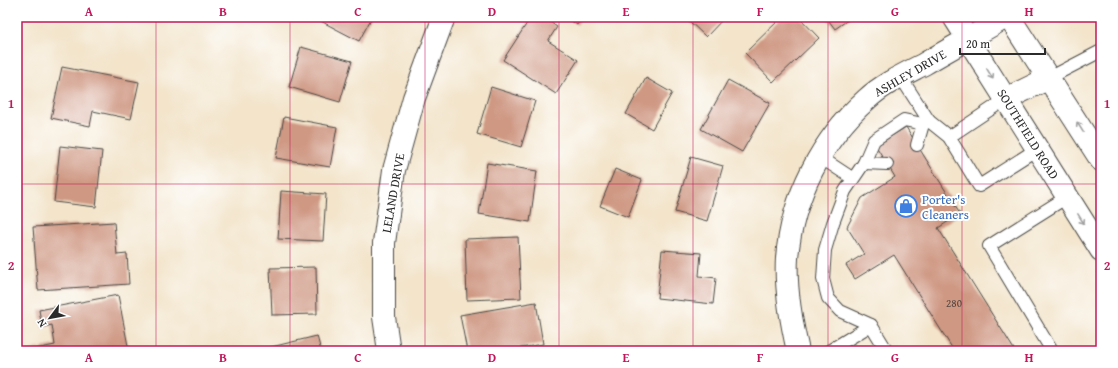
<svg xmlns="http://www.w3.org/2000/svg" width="1118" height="368" font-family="'Gentium Book Plus',serif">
  <rect width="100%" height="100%" fill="#fff"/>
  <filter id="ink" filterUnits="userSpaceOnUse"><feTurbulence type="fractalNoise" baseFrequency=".025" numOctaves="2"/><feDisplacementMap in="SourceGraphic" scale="8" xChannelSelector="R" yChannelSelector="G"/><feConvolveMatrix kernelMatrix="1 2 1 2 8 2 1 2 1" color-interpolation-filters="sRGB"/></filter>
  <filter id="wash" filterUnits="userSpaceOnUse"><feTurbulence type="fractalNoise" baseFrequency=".012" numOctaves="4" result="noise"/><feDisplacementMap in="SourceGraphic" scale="16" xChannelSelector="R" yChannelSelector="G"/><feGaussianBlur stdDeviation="0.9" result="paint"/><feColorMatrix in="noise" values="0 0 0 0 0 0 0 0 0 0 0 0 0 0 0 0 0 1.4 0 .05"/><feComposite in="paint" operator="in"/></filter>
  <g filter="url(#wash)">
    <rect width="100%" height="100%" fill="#f3e4ca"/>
    <g id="blocks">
      <g fill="#cf9883">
        <path d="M 313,17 L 372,17 L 359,41 Z"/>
        <path d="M 531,17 L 543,17 L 557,27 L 548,41 L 578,60 L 556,94 L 503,60 Z"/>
        <path d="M 566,17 L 582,17 L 577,25 Z"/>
        <path d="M 685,17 L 725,17 L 706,37 Z"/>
        <path d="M 782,17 L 799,17 L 819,38 L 773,82 L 745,53 Z"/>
        <path d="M 826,17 L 852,17 L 835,29 Z"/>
        <path d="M 301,47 L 352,61 L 340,102 L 289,87 Z"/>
        <path d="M 62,67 L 139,82 L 131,119 L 93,111 L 90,126 L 51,118 Z"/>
        <path d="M 646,78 L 672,93 L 652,129 L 626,114 Z"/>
        <path d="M 728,80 L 770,103 L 742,152 L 701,129 Z"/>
        <path d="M 491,87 L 535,101 L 521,147 L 477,134 Z"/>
        <path d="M 284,117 L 337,127 L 330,167 L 276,158 Z"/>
        <path d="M 906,127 L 960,214 L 938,228 L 1015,351 L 954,351 L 894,255 L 855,279 L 846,265 L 864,254 L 847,227 L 862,198 L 895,177 L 876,146 Z"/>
        <path d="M 60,146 L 102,151 L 96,207 L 54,202 Z"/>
        <path d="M 691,157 L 723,166 L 707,221 L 675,212 Z"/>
        <path d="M 487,163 L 537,171 L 530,222 L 479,214 Z"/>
        <path d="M 615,169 L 642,180 L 628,217 L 600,206 Z"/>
        <path d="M 281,191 L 326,194 L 323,241 L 278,239 Z"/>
        <path d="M 114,222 L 117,255 L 127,254 L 129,284 L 38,290 L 33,227 Z"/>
        <path d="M 518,237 L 521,298 L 467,300 L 465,239 Z"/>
        <path d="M 662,250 L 701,253 L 699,276 L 716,278 L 713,304 L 657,298 Z"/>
        <path d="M 316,267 L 317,314 L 272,315 L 270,268 Z"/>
        <path d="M 118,295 L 129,351 L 26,351 L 55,345 L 52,325 L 42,327 L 39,310 Z"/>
        <path d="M 536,302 L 543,344 L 504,351 L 467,351 L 460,315 Z"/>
        <path d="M 317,336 L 321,351 L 267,351 L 267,348 Z"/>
      </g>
    </g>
  </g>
  <g filter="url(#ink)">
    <use href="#blocks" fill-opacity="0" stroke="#494743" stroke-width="1"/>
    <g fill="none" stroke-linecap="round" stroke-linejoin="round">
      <g stroke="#494743" stroke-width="14">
        <g id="lane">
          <path d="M 900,76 L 929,121"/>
          <path d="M 1049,78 L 1101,51"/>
          <path d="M 949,137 L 1006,99"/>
          <path d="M 917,145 L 923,124"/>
          <path d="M 820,157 L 852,178"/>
          <path d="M 864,163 L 887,164"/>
          <path d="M 829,351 L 871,325"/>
          <path d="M 887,351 L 871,325 L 840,311 L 828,298 L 823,279 L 825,250 L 833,223 L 845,191 L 864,163 L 874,140 L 904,120 L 923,124 L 929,121 L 949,137 L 979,186 L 1037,149"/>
          <path d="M 1052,351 L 989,246 L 1067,197"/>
        </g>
      </g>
      <g stroke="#494743" stroke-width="24">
        <g id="street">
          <path d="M 1006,99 L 1049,78"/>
          <path d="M 389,351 L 384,317 L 384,243 L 394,170 L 414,98 L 444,17"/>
          <path d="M 798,351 C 791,321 785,289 787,258 C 792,197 822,139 867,99 C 883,84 905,74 924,64 C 951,48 979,33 1006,17"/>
        </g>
      </g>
      <g stroke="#494743" stroke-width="24">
        <g id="secondary">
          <path d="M 954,17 L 1101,250"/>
          <path d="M 1009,17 L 1101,160"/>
        </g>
      </g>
      <use href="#lane" stroke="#fff" stroke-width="12"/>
      <use href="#street" stroke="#fff" stroke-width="22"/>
      <use href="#secondary" stroke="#fff" stroke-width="22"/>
    </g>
    <defs><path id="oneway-shaft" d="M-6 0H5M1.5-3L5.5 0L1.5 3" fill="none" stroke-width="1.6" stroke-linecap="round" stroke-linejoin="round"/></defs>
    <g stroke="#a0a0a0">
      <use href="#oneway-shaft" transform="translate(990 74) rotate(58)"/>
      <use href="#oneway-shaft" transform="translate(1080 127) rotate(-122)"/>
      <use href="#oneway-shaft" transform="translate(1081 219) rotate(58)"/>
    </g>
  </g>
  <path fill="none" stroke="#c2185b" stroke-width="1" stroke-opacity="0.55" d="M 156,17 L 156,351M 290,17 L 290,351M 425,17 L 425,351M 559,17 L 559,351M 693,17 L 693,351M 828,17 L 828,351M 962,17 L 962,351M 17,184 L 1101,184"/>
  <defs>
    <g id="shop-ring" transform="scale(1.15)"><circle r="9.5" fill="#fff" stroke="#3f7fe0" stroke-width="1.5"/><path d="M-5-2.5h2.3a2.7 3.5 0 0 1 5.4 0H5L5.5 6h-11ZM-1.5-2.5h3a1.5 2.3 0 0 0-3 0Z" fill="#3f7fe0"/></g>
  </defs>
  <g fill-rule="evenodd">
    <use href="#shop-ring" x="906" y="206"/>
  </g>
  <g text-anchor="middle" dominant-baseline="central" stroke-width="4" stroke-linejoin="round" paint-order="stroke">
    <g font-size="11" fill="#544641">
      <text x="954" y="303">280</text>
    </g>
    <g font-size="13" fill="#2b2b2b" stroke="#fff">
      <text transform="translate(910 73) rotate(-30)">ASHLEY DRIVE</text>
      <text transform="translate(1028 134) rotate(58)">SOUTHFIELD ROAD</text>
      <text transform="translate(393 193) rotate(-80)">LELAND DRIVE</text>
    </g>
    <g font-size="13" fill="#366cbe" stroke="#fff" text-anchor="start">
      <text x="922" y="199">Porter's<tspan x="922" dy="15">Cleaners</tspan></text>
    </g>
  </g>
  <rect width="1118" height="368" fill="none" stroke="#fff" stroke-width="44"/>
  <g transform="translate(50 318) rotate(238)" stroke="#ffffff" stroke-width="3" paint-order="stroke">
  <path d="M0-3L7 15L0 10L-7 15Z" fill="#2b2b2b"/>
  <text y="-6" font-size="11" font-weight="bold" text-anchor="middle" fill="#2b2b2b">N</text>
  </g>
  <path d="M960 48v6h85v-6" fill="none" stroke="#2b2b2b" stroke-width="2"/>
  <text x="966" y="48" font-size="12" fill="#2b2b2b" stroke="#ffffff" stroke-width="3" paint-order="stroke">20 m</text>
  <rect x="22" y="22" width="1074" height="324" fill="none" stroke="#c2185b" stroke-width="1.5"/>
  <g font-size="13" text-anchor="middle" font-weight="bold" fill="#c2185b">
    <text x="89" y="16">A</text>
    <text x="223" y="16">B</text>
    <text x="358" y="16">C</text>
    <text x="492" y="16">D</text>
    <text x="626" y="16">E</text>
    <text x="760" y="16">F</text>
    <text x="895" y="16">G</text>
    <text x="1029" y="16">H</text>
    <text x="11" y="108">1</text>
    <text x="1107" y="108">1</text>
    <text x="11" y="270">2</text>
    <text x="1107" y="270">2</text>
    <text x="89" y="362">A</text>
    <text x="223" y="362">B</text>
    <text x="358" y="362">C</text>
    <text x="492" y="362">D</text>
    <text x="626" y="362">E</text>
    <text x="760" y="362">F</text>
    <text x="895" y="362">G</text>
    <text x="1029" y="362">H</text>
  </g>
</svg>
